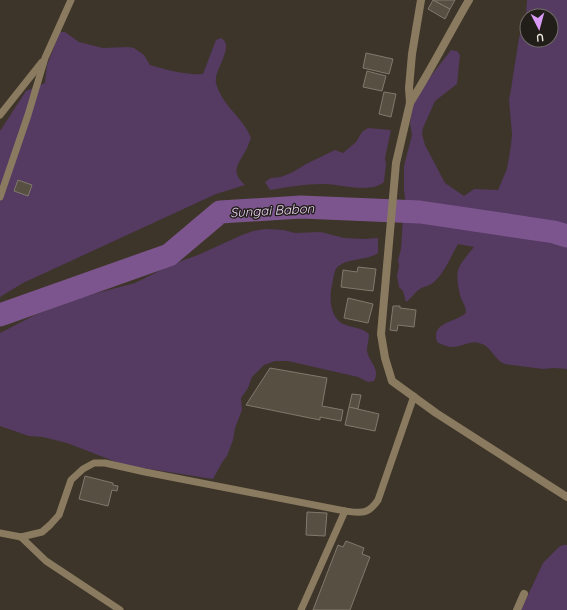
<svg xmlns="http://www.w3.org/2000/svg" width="567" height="610" font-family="Quicksand,sans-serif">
  <rect width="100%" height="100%" fill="#3d3529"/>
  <g fill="#553a62" fill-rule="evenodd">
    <path d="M 527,0 L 567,0 L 567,369 L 554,368 L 543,369 L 505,364 C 493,359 492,346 479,343 C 470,340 460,348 452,347 C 447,347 441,344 437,342 C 431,322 454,323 466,313 C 466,305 462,302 460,295 C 454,268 458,267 474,247 L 458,244 C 451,256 445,272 434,282 C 430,286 424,286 420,289 C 414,293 411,299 406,302 L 403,291 L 399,287 L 397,276 L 399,266 L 398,260 L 401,249 L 403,216 L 406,207 L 404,190 L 404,166 L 412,135 L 410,123 L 413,106 L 423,86 L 448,54 L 451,50 L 457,51 L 460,55 L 457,84 L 435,101 L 423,128 L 422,134 L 425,145 L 445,183 L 464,196 L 474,189 L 498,190 L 507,169 L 511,145 L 512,134 L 509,100 L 511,89 L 519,38 L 526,15 ZM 527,16 L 551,16 L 551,40 L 527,40 Z"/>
    <path d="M 60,32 L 65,32 L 79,42 L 103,48 L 128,47 L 134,48 L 144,55 L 150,65 C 167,70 185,75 203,74 L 216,40 L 221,38 C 236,46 213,70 216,83 C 222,106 243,117 251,138 C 249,142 248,147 246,150 C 238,165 230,171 245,185 L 216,194 L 23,283 L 0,297 L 0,131 L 26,91 L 45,83 L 47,65 Z"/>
    <path d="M 368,128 L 391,130 L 385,158 L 386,164 L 384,182 C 370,194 341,184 323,184 C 305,184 288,187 270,190 L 265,182 L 271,178 L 281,177 L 293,172 L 306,164 L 335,150 L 343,153 L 356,142 L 362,132 Z"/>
    <path d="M 265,229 L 284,230 L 295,233 L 321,232 L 344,238 L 364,239 L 378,238 L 378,253 C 369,260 351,258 340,265 C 333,269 334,278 332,285 C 329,298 330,317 343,324 C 352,328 361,327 369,334 C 369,339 367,345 367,350 C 368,362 381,368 374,381 L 368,382 L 358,377 L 288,361 L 275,361 L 264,365 L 252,377 L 248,388 L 241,398 L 242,410 L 235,428 L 233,440 L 227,456 L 223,461 L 213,479 L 124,465 L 67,443 L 43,437 L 29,436 L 0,426 L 0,333 L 35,315 L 82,297 L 135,283 L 173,264 L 198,255 L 242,235 L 253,231 Z"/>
    <path d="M 563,545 L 567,545 L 567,610 L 521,610 L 543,563 L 559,547 Z"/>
  </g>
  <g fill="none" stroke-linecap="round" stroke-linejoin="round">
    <path stroke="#7c558e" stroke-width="23" d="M 0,315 L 169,255 L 220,212 L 301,207 L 420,212 L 554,232 L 567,236"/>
  </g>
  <g fill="#574f42" stroke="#81796b">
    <path d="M 433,0 L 450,9 L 445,19 L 428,9 Z"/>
    <path d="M 433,0 L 455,0 L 450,9 Z"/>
    <path d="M 366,53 L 393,59 L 389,74 L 363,68 Z"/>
    <path d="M 367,71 L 386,76 L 382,91 L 363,87 Z"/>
    <path d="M 384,92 L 396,94 L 391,117 L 379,114 Z"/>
    <path d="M 18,180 L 32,185 L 28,196 L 14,191 Z"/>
    <path d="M 358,267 L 376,269 L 373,291 L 341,287 L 343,270 L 357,272 Z"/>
    <path d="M 348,298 L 373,304 L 368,323 L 344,318 Z"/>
    <path d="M 393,306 L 400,306 L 400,308 L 416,310 L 414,327 L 398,325 L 397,331 L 390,330 Z"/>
    <path d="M 270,368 L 327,378 L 322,406 L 343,410 L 341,421 L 320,417 L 320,420 L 246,405 Z"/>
    <path d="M 352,394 L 361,395 L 358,409 L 349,407 Z"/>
    <path d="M 349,407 L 379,414 L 375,431 L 345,425 Z"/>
    <path d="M 85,476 L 113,483 L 113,485 L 118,486 L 117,491 L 112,490 L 108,506 L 79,499 Z"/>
    <path d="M 307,512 L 327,513 L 325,536 L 306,535 Z"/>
    <path d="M 346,541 L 364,548 L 362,554 L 370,557 L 350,610 L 313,610 L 338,545 L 343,547 Z"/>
  </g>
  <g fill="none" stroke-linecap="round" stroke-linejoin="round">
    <g stroke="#8a7a5f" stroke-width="7">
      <path d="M 0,115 L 42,62"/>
      <path d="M 0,197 L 28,115 L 45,58 L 71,0"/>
      <path d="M 0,533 L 21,537 L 42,532 L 50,525 L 59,515 L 71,480 L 83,469 L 94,463 L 105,463 L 145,472 L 345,511 C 361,513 368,515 378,500 L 414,396"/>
      <path d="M 21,537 L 46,561 L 120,610"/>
      <path d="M 301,610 L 345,511"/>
    </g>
    <g stroke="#8a7a5f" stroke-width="8">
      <path d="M 421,0 L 412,54 L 409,88 L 410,103 L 396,163 L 381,334 L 385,358 L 392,381 L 436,413 L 567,497"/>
      <path d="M 410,103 C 431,70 449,34 469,0"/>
      <path d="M 517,610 L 524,594"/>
    </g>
  </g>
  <g text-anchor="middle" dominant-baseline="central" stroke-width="3" stroke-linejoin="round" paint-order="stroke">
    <g font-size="13" font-style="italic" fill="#ebd5f6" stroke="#211d18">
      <text transform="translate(272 210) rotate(-3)">Sungai Babon</text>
    </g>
  </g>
  <g transform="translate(539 28) rotate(174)"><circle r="19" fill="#211d18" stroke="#736e68"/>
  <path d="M0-3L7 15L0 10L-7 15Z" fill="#d99af7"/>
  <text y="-6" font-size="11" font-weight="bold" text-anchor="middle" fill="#ede8e0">U</text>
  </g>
</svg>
